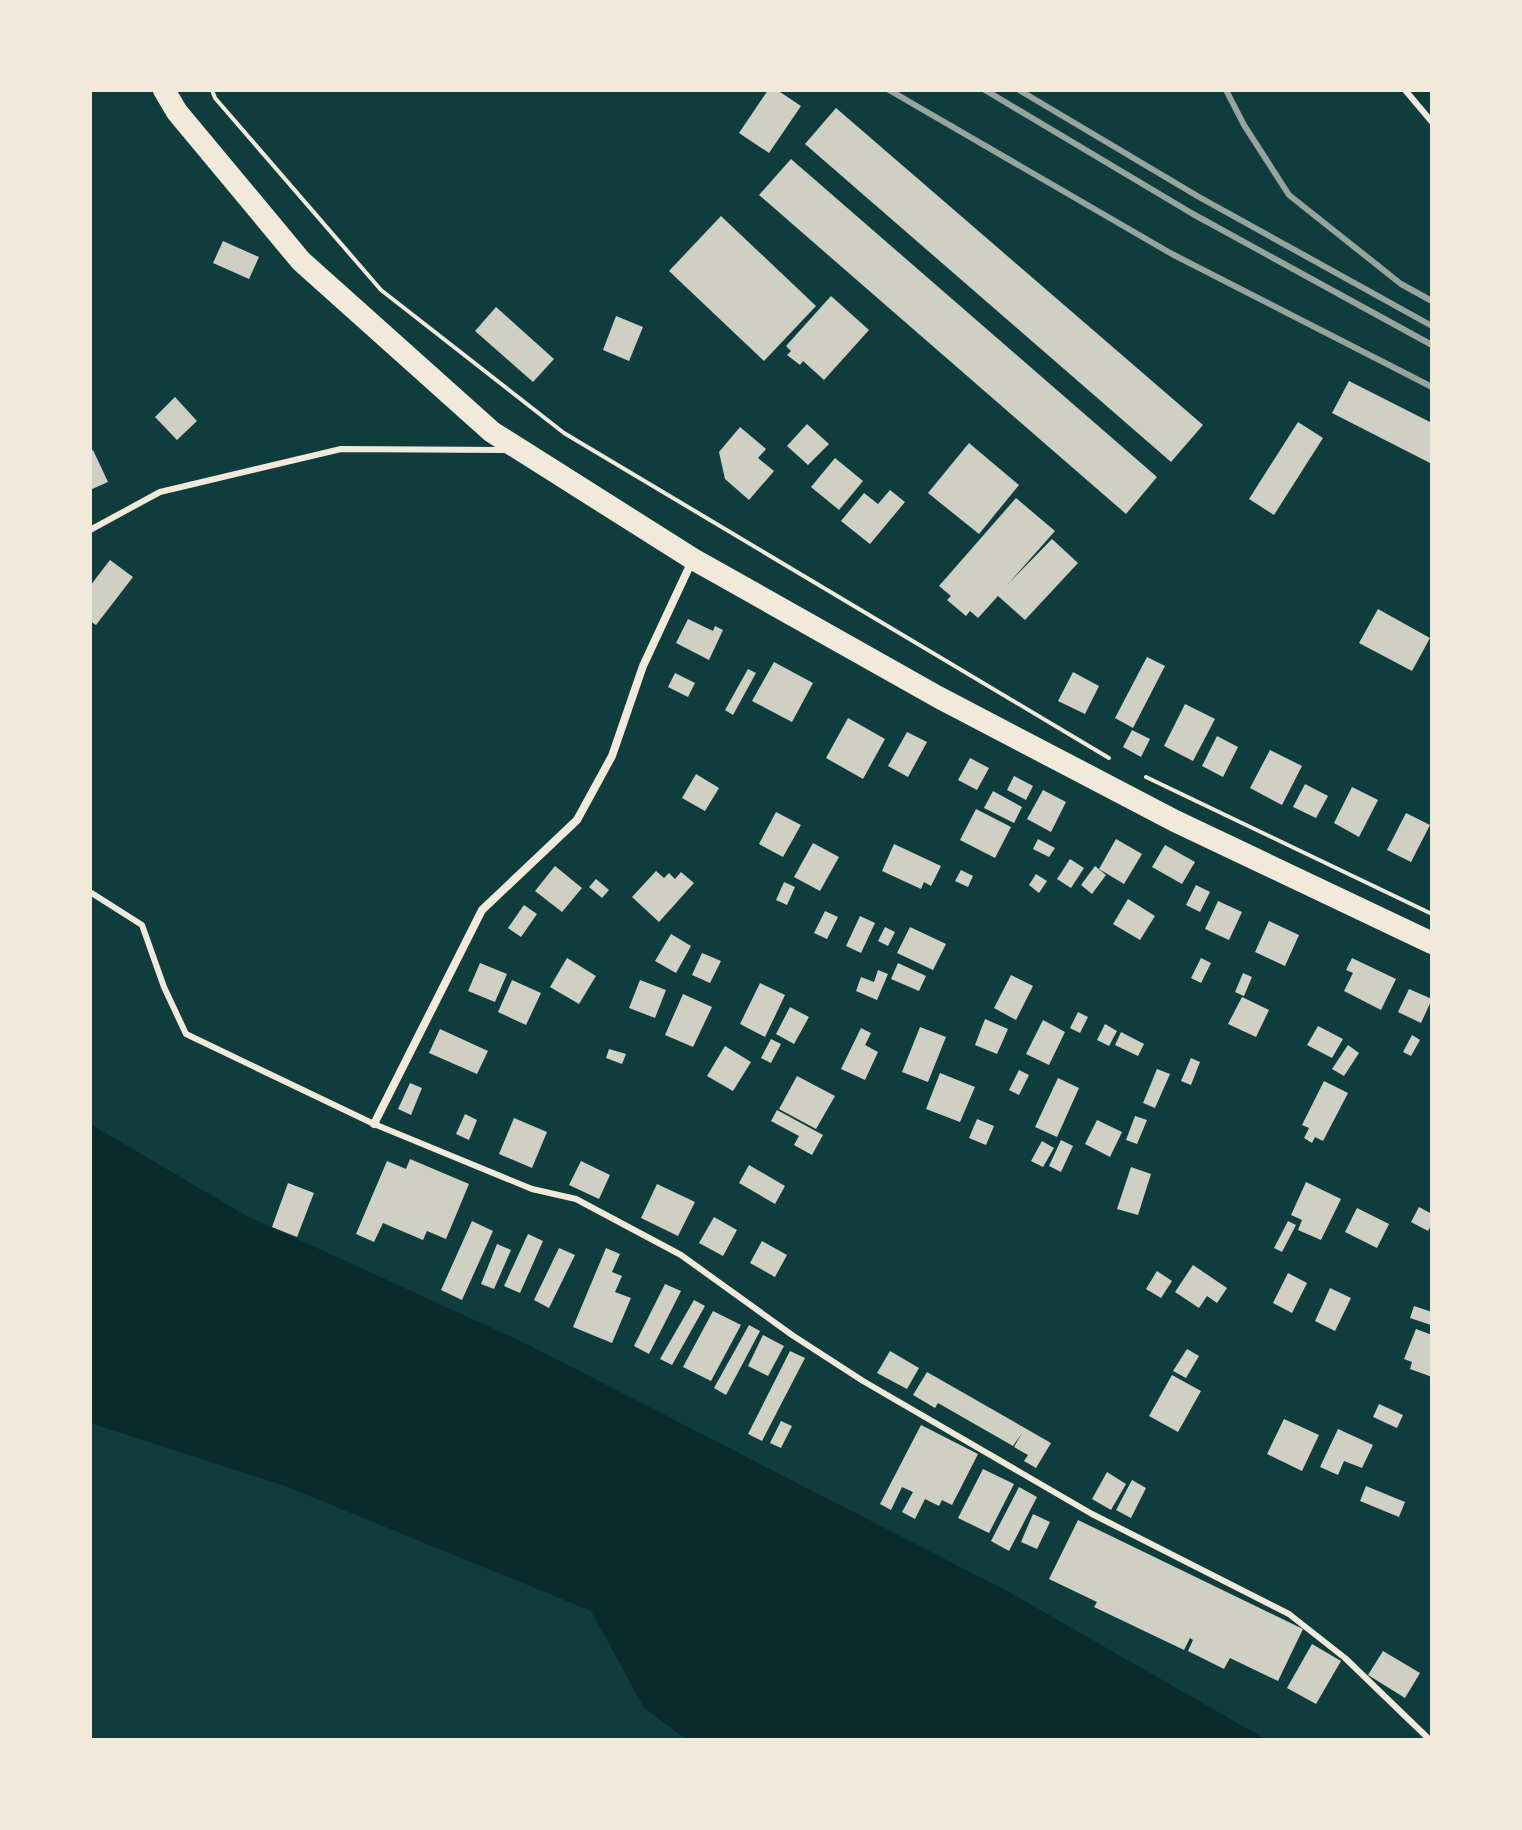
<svg xmlns="http://www.w3.org/2000/svg" width="1522" height="1830" font-family="'Noto Sans',sans-serif">
  <rect width="100%" height="100%" fill="#0f3d3e"/>
  <path fill="#0a2a2b" d="M 90,1124 L 247,1216 L 527,1344 L 1009,1592 L 1267,1740 L 690,1740 L 679,1734 L 644,1708 L 591,1611 L 285,1486 L 90,1423 Z"/>
  <g fill="#cfcfc3">
    <path d="M 768,90 L 777,90 L 801,106 L 769,153 L 739,133 Z"/>
    <path d="M 836,108 L 1203,425 L 1171,462 L 805,144 Z"/>
    <path d="M 791,159 L 1157,477 L 1126,514 L 759,195 Z"/>
    <path d="M 721,216 L 816,306 L 764,361 L 669,271 Z"/>
    <path d="M 223,241 L 259,257 L 249,279 L 213,263 Z"/>
    <path d="M 831,296 L 869,330 L 824,380 L 803,361 L 800,365 L 787,355 L 791,351 L 786,346 Z"/>
    <path d="M 496,307 L 554,359 L 533,382 L 475,331 Z"/>
    <path d="M 616,316 L 643,327 L 629,361 L 603,350 Z"/>
    <path d="M 1349,381 L 1432,423 L 1432,464 L 1332,413 Z"/>
    <path d="M 175,397 L 197,421 L 177,440 L 155,417 Z"/>
    <path d="M 1298,422 L 1323,438 L 1274,515 L 1249,499 Z"/>
    <path d="M 807,424 L 829,444 L 808,465 L 787,446 Z"/>
    <path d="M 740,427 L 766,449 L 758,458 L 774,471 L 749,500 L 725,479 L 719,452 Z"/>
    <path d="M 969,443 L 1019,485 L 979,534 L 928,493 Z"/>
    <path d="M 93,450 L 108,482 L 90,490 L 90,452 Z"/>
    <path d="M 835,458 L 863,481 L 839,510 L 811,487 Z"/>
    <path d="M 890,490 L 905,502 L 870,544 L 841,521 L 864,493 L 878,504 Z"/>
    <path d="M 1016,498 L 1055,531 L 1008,584 L 1052,539 L 1078,563 L 1025,620 L 998,596 L 978,618 L 970,611 L 966,616 L 947,600 L 951,596 L 939,586 Z"/>
    <path d="M 110,560 L 133,577 L 96,625 L 90,621 L 90,586 Z"/>
    <path d="M 1378,609 L 1430,638 L 1412,671 L 1359,643 Z"/>
    <path d="M 688,619 L 713,631 L 715,626 L 723,630 L 709,660 L 676,643 Z"/>
    <path d="M 1147,657 L 1165,666 L 1133,728 L 1115,718 Z"/>
    <path d="M 774,662 L 813,683 L 792,722 L 752,701 Z"/>
    <path d="M 748,669 L 756,673 L 733,715 L 725,710 Z"/>
    <path d="M 1073,672 L 1099,686 L 1085,714 L 1058,701 Z"/>
    <path d="M 675,673 L 695,683 L 688,697 L 668,687 Z"/>
    <path d="M 1185,704 L 1215,719 L 1193,761 L 1164,746 Z"/>
    <path d="M 848,718 L 885,739 L 863,779 L 826,758 Z"/>
    <path d="M 1132,730 L 1150,739 L 1141,757 L 1123,747 Z"/>
    <path d="M 907,732 L 927,742 L 908,777 L 888,766 Z"/>
    <path d="M 1217,736 L 1238,747 L 1223,777 L 1202,766 Z"/>
    <path d="M 1270,750 L 1302,766 L 1282,805 L 1250,788 Z"/>
    <path d="M 970,758 L 989,768 L 977,790 L 958,780 Z"/>
    <path d="M 696,774 L 719,788 L 705,811 L 682,798 Z"/>
    <path d="M 1014,776 L 1033,786 L 1026,800 L 1007,790 Z"/>
    <path d="M 1305,784 L 1328,796 L 1316,818 L 1293,807 Z"/>
    <path d="M 1352,787 L 1378,800 L 1359,837 L 1334,823 Z"/>
    <path d="M 1043,790 L 1066,802 L 1051,832 L 1027,819 Z"/>
    <path d="M 993,791 L 1022,807 L 1014,823 L 984,808 Z"/>
    <path d="M 976,809 L 1011,827 L 995,858 L 960,840 Z"/>
    <path d="M 776,812 L 801,825 L 783,857 L 759,844 Z"/>
    <path d="M 1406,813 L 1430,825 L 1411,862 L 1387,850 Z"/>
    <path d="M 1038,839 L 1055,848 L 1049,857 L 1033,849 Z"/>
    <path d="M 1116,839 L 1142,854 L 1124,884 L 1099,869 Z"/>
    <path d="M 813,843 L 839,857 L 820,891 L 794,877 Z"/>
    <path d="M 894,844 L 941,866 L 931,886 L 924,882 L 921,889 L 882,871 Z"/>
    <path d="M 1165,845 L 1195,862 L 1182,884 L 1152,867 Z"/>
    <path d="M 1070,859 L 1084,868 L 1071,888 L 1057,879 Z"/>
    <path d="M 555,866 L 582,888 L 562,912 L 535,891 Z"/>
    <path d="M 1095,866 L 1106,875 L 1092,894 L 1081,885 Z"/>
    <path d="M 961,870 L 973,876 L 968,887 L 955,881 Z"/>
    <path d="M 656,871 L 664,878 L 669,873 L 675,879 L 681,872 L 694,883 L 659,922 L 632,897 Z"/>
    <path d="M 1036,874 L 1047,881 L 1039,893 L 1029,885 Z"/>
    <path d="M 596,879 L 609,890 L 602,898 L 589,887 Z"/>
    <path d="M 784,882 L 795,887 L 787,905 L 776,900 Z"/>
    <path d="M 1196,885 L 1210,892 L 1200,912 L 1186,905 Z"/>
    <path d="M 1128,899 L 1155,916 L 1140,940 L 1113,924 Z"/>
    <path d="M 1218,901 L 1242,912 L 1229,940 L 1205,929 Z"/>
    <path d="M 524,905 L 537,914 L 521,937 L 508,928 Z"/>
    <path d="M 825,911 L 838,917 L 827,939 L 814,933 Z"/>
    <path d="M 860,916 L 875,923 L 861,953 L 846,946 Z"/>
    <path d="M 1269,921 L 1299,935 L 1285,966 L 1255,952 Z"/>
    <path d="M 885,927 L 895,932 L 888,946 L 878,941 Z"/>
    <path d="M 910,927 L 946,944 L 933,970 L 897,953 Z"/>
    <path d="M 671,934 L 691,946 L 676,973 L 655,961 Z"/>
    <path d="M 702,953 L 721,961 L 710,983 L 692,975 Z"/>
    <path d="M 567,958 L 596,976 L 579,1004 L 550,987 Z"/>
    <path d="M 1201,958 L 1211,963 L 1201,983 L 1191,978 Z"/>
    <path d="M 1352,958 L 1396,979 L 1381,1010 L 1344,991 L 1353,973 L 1346,970 Z"/>
    <path d="M 480,963 L 507,974 L 495,1002 L 468,991 Z"/>
    <path d="M 898,963 L 926,976 L 919,991 L 891,979 Z"/>
    <path d="M 878,970 L 888,974 L 877,1000 L 856,991 L 861,977 L 874,982 Z"/>
    <path d="M 1243,973 L 1252,977 L 1244,996 L 1235,992 Z"/>
    <path d="M 1011,975 L 1033,986 L 1016,1020 L 994,1008 Z"/>
    <path d="M 512,980 L 541,993 L 526,1025 L 498,1012 Z"/>
    <path d="M 640,980 L 666,990 L 655,1018 L 629,1008 Z"/>
    <path d="M 760,983 L 785,995 L 765,1037 L 740,1024 Z"/>
    <path d="M 1409,989 L 1432,999 L 1421,1023 L 1398,1012 Z"/>
    <path d="M 683,994 L 712,1007 L 693,1047 L 665,1035 Z"/>
    <path d="M 1242,997 L 1269,1010 L 1256,1037 L 1228,1024 Z"/>
    <path d="M 790,1007 L 809,1017 L 794,1044 L 776,1034 Z"/>
    <path d="M 1078,1012 L 1088,1017 L 1080,1033 L 1070,1028 Z"/>
    <path d="M 985,1019 L 1008,1029 L 997,1054 L 975,1045 Z"/>
    <path d="M 1043,1020 L 1065,1032 L 1049,1065 L 1026,1054 Z"/>
    <path d="M 1105,1024 L 1117,1031 L 1109,1046 L 1097,1040 Z"/>
    <path d="M 1318,1026 L 1343,1039 L 1332,1058 L 1307,1045 Z"/>
    <path d="M 920,1027 L 946,1037 L 928,1082 L 902,1072 Z"/>
    <path d="M 861,1028 L 871,1033 L 865,1045 L 878,1052 L 865,1080 L 841,1069 Z"/>
    <path d="M 440,1029 L 488,1051 L 477,1074 L 429,1053 Z"/>
    <path d="M 1121,1032 L 1144,1044 L 1138,1056 L 1115,1045 Z"/>
    <path d="M 1412,1035 L 1420,1040 L 1411,1056 L 1403,1052 Z"/>
    <path d="M 771,1039 L 781,1044 L 771,1063 L 761,1058 Z"/>
    <path d="M 1348,1045 L 1359,1053 L 1344,1076 L 1332,1069 Z"/>
    <path d="M 725,1046 L 751,1062 L 733,1091 L 707,1076 Z"/>
    <path d="M 609,1049 L 626,1054 L 622,1064 L 606,1058 Z"/>
    <path d="M 1191,1058 L 1200,1062 L 1191,1085 L 1181,1081 Z"/>
    <path d="M 1157,1069 L 1170,1074 L 1155,1108 L 1143,1103 Z"/>
    <path d="M 1019,1070 L 1029,1075 L 1019,1095 L 1009,1090 Z"/>
    <path d="M 940,1073 L 975,1087 L 960,1122 L 926,1109 Z"/>
    <path d="M 797,1076 L 835,1096 L 816,1129 L 779,1109 Z"/>
    <path d="M 1058,1078 L 1079,1088 L 1057,1137 L 1035,1127 Z"/>
    <path d="M 1324,1081 L 1348,1093 L 1323,1141 L 1315,1137 L 1312,1143 L 1304,1138 L 1309,1128 L 1302,1125 Z"/>
    <path d="M 410,1083 L 422,1088 L 411,1115 L 398,1109 Z"/>
    <path d="M 777,1110 L 823,1135 L 812,1155 L 794,1145 L 799,1136 L 771,1121 Z"/>
    <path d="M 465,1114 L 477,1120 L 469,1140 L 456,1134 Z"/>
    <path d="M 1135,1116 L 1147,1120 L 1137,1144 L 1126,1140 Z"/>
    <path d="M 514,1118 L 547,1132 L 532,1168 L 499,1154 Z"/>
    <path d="M 977,1119 L 994,1126 L 986,1145 L 969,1138 Z"/>
    <path d="M 1097,1120 L 1122,1132 L 1110,1157 L 1085,1144 Z"/>
    <path d="M 1061,1140 L 1073,1146 L 1061,1172 L 1049,1166 Z"/>
    <path d="M 1042,1141 L 1054,1148 L 1043,1167 L 1031,1161 Z"/>
    <path d="M 410,1159 L 469,1184 L 446,1239 L 427,1231 L 423,1240 L 383,1223 L 374,1242 L 356,1234 L 387,1161 L 406,1169 Z"/>
    <path d="M 581,1161 L 610,1175 L 599,1199 L 569,1185 Z"/>
    <path d="M 749,1165 L 785,1186 L 775,1204 L 739,1183 Z"/>
    <path d="M 1131,1167 L 1151,1174 L 1138,1215 L 1117,1209 Z"/>
    <path d="M 1306,1182 L 1341,1199 L 1321,1240 L 1298,1230 L 1302,1220 L 1291,1215 Z"/>
    <path d="M 288,1183 L 314,1193 L 297,1237 L 272,1227 Z"/>
    <path d="M 657,1184 L 695,1202 L 678,1236 L 641,1218 Z"/>
    <path d="M 1419,1207 L 1432,1214 L 1432,1224 L 1428,1231 L 1411,1222 Z"/>
    <path d="M 1357,1208 L 1389,1224 L 1377,1248 L 1345,1232 Z"/>
    <path d="M 714,1217 L 737,1230 L 723,1256 L 699,1243 Z"/>
    <path d="M 472,1221 L 493,1231 L 462,1300 L 441,1290 Z"/>
    <path d="M 1288,1221 L 1296,1225 L 1282,1252 L 1274,1248 Z"/>
    <path d="M 528,1234 L 543,1241 L 520,1293 L 504,1286 Z"/>
    <path d="M 762,1241 L 787,1255 L 775,1277 L 750,1263 Z"/>
    <path d="M 497,1244 L 511,1250 L 494,1289 L 481,1284 Z"/>
    <path d="M 559,1248 L 575,1255 L 549,1308 L 534,1300 Z"/>
    <path d="M 606,1248 L 620,1254 L 612,1272 L 622,1276 L 615,1292 L 631,1298 L 612,1343 L 573,1327 Z"/>
    <path d="M 1193,1265 L 1227,1288 L 1217,1303 L 1207,1296 L 1199,1308 L 1175,1292 Z"/>
    <path d="M 1157,1271 L 1172,1281 L 1161,1298 L 1146,1289 Z"/>
    <path d="M 1288,1273 L 1307,1283 L 1292,1313 L 1273,1303 Z"/>
    <path d="M 665,1284 L 681,1291 L 649,1354 L 634,1346 Z"/>
    <path d="M 1330,1288 L 1351,1298 L 1335,1331 L 1315,1321 Z"/>
    <path d="M 694,1300 L 705,1306 L 672,1365 L 660,1359 Z"/>
    <path d="M 1414,1306 L 1432,1312 L 1431,1325 L 1410,1318 Z"/>
    <path d="M 713,1311 L 741,1325 L 711,1381 L 683,1367 Z"/>
    <path d="M 749,1325 L 760,1331 L 726,1395 L 714,1388 Z"/>
    <path d="M 1416,1329 L 1432,1335 L 1432,1377 L 1410,1369 L 1412,1362 L 1404,1359 Z"/>
    <path d="M 763,1335 L 784,1346 L 768,1376 L 748,1366 Z"/>
    <path d="M 1187,1349 L 1199,1356 L 1186,1378 L 1173,1371 Z"/>
    <path d="M 790,1351 L 805,1358 L 762,1441 L 748,1434 Z"/>
    <path d="M 890,1351 L 919,1368 L 907,1389 L 877,1373 Z"/>
    <path d="M 927,1372 L 1051,1443 L 1036,1468 L 1024,1461 L 1028,1455 L 1014,1447 L 1022,1433 L 1013,1446 L 938,1403 L 935,1408 L 913,1395 Z"/>
    <path d="M 1172,1375 L 1201,1391 L 1178,1432 L 1149,1416 Z"/>
    <path d="M 1379,1404 L 1403,1415 L 1397,1428 L 1373,1417 Z"/>
    <path d="M 1284,1419 L 1319,1435 L 1302,1471 L 1267,1454 Z"/>
    <path d="M 781,1421 L 792,1426 L 781,1448 L 770,1443 Z"/>
    <path d="M 921,1425 L 978,1454 L 952,1505 L 942,1500 L 939,1506 L 925,1499 L 915,1519 L 902,1512 L 913,1492 L 902,1487 L 891,1510 L 880,1504 Z"/>
    <path d="M 1338,1429 L 1373,1445 L 1362,1468 L 1344,1461 L 1338,1475 L 1320,1467 Z"/>
    <path d="M 983,1469 L 1014,1484 L 989,1533 L 958,1518 Z"/>
    <path d="M 1107,1472 L 1126,1484 L 1111,1510 L 1092,1499 Z"/>
    <path d="M 1132,1480 L 1146,1488 L 1131,1518 L 1116,1510 Z"/>
    <path d="M 1366,1486 L 1405,1502 L 1399,1517 L 1360,1501 Z"/>
    <path d="M 1019,1487 L 1037,1497 L 1009,1551 L 991,1541 Z"/>
    <path d="M 1033,1514 L 1050,1522 L 1037,1549 L 1021,1542 Z"/>
    <path d="M 1078,1520 L 1303,1629 L 1278,1681 L 1230,1658 L 1224,1669 L 1188,1651 L 1193,1640 L 1190,1638 L 1184,1650 L 1094,1607 L 1097,1602 L 1049,1579 Z"/>
    <path d="M 1312,1644 L 1341,1661 L 1316,1704 L 1287,1688 Z"/>
    <path d="M 1383,1651 L 1420,1673 L 1405,1698 L 1368,1675 Z"/>
  </g>
  <g fill="none" stroke-linecap="round" stroke-linejoin="round">
    <g stroke="#f1e9da" stroke-width="4">
      <path d="M 212,90 L 215,98 L 381,290 L 564,433 L 1109,758"/>
      <path d="M 1146,777 L 1432,914"/>
    </g>
    <g stroke="#f1e9da" stroke-width="6">
      <path d="M 1405,90 L 1432,122"/>
      <path d="M 90,530 L 160,492 L 341,449 L 505,450"/>
      <path d="M 90,892 L 142,925 L 164,987 L 186,1034 L 374,1124 L 532,1189 L 576,1199 L 681,1255 L 792,1335 L 863,1381 L 1092,1514 L 1289,1614 L 1345,1658 L 1430,1740"/>
    </g>
    <path stroke="#f1e9da" stroke-width="8" d="M 374,1124 L 482,910 L 577,820 L 612,756 L 643,666 L 692,561"/>
    <path stroke="#f1e9da" stroke-width="22" d="M 164,90 L 177,112 L 301,261 L 492,432 L 693,559 L 938,697 L 1175,821 L 1432,943"/>
    <g stroke="#97a49c" stroke-width="6">
      <path d="M 889,90 L 1172,254 L 1432,387"/>
      <path d="M 985,90 L 1193,214 L 1432,345"/>
      <path d="M 1019,90 L 1199,197 L 1432,326"/>
      <path d="M 1226,90 L 1244,125 L 1289,195 L 1401,284 L 1432,301"/>
    </g>
  </g>
  <rect width="1522" height="1830" fill="none" stroke="#f1e9da" stroke-width="184"/>
</svg>
